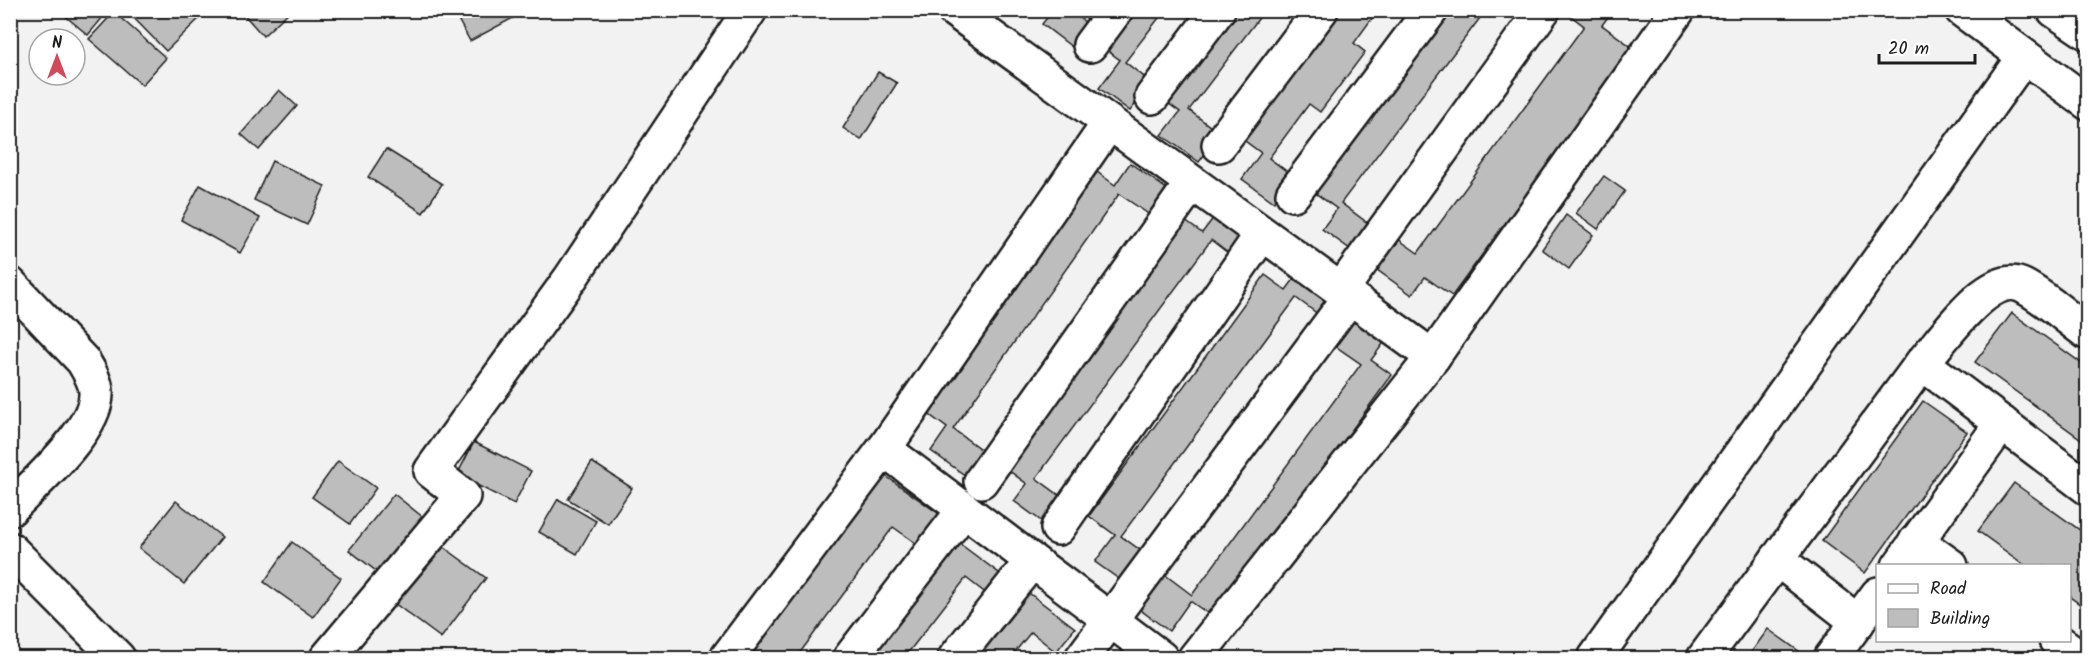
<svg xmlns="http://www.w3.org/2000/svg" width="2098" height="669" font-family="Kalam,sans-serif">
  <rect width="100%" height="100%" fill="#f2f2f2"/>
  <filter id="ink" filterUnits="userSpaceOnUse"><feTurbulence type="fractalNoise" baseFrequency=".0167" numOctaves="2"/><feDisplacementMap in="SourceGraphic" scale="12" xChannelSelector="R" yChannelSelector="G"/><feConvolveMatrix kernelMatrix="1 2 1 2 8 2 1 2 1" color-interpolation-filters="sRGB"/></filter>
  <g filter="url(#ink)">
    <g fill="#bdbdbd" stroke="#1c1c1c" stroke-width="1.5">
      <path d="M 58,10 L 109,10 L 88,35 Z"/>
      <path d="M 126,10 L 208,10 L 166,51 Z"/>
      <path d="M 240,10 L 291,10 L 263,36 Z"/>
      <path d="M 461,10 L 509,10 L 513,18 L 470,41 L 455,14 Z"/>
      <path d="M 1053,10 L 1069,10 L 1089,25 L 1072,47 L 1042,24 Z"/>
      <path d="M 1126,10 L 1165,10 L 1125,62 L 1152,83 L 1130,111 L 1099,88 L 1120,60 L 1100,45 Z"/>
      <path d="M 1228,10 L 1265,10 L 1189,110 L 1220,134 L 1199,162 L 1162,135 L 1180,112 L 1161,98 Z"/>
      <path d="M 1336,10 L 1378,10 L 1354,43 L 1365,52 L 1320,112 L 1309,104 L 1269,158 L 1293,176 L 1274,202 L 1242,179 L 1261,153 L 1241,138 Z"/>
      <path d="M 1443,10 L 1486,10 L 1341,203 L 1369,224 L 1350,249 L 1322,229 L 1337,209 L 1310,189 Z"/>
      <path d="M 1563,10 L 1613,10 L 1602,25 L 1633,48 L 1452,296 L 1425,277 L 1412,295 L 1373,267 L 1395,237 L 1418,253 L 1584,26 Z"/>
      <path d="M 114,12 L 166,58 L 142,85 L 89,39 Z"/>
      <path d="M 878,72 L 897,83 L 861,140 L 843,128 Z"/>
      <path d="M 279,90 L 297,106 L 259,150 L 241,134 Z"/>
      <path d="M 386,149 L 442,184 L 423,213 L 368,177 Z"/>
      <path d="M 272,161 L 325,186 L 307,225 L 254,200 Z"/>
      <path d="M 1130,163 L 1168,190 L 1150,215 L 1119,194 L 953,429 L 983,451 L 966,476 L 931,451 L 947,428 L 927,413 L 1097,172 L 1115,185 Z"/>
      <path d="M 1604,176 L 1625,191 L 1598,229 L 1576,213 Z"/>
      <path d="M 200,185 L 260,218 L 240,253 L 181,220 Z"/>
      <path d="M 1566,215 L 1593,235 L 1569,269 L 1542,249 Z"/>
      <path d="M 1214,217 L 1250,243 L 1237,260 L 1211,240 L 1036,478 L 1063,498 L 1044,523 L 1014,501 L 1027,484 L 1004,467 L 1185,221 L 1202,233 Z"/>
      <path d="M 1301,270 L 1337,297 L 1322,317 L 1296,298 L 1121,536 L 1147,555 L 1126,584 L 1095,562 L 1115,535 L 1089,516 L 1265,275 L 1286,290 Z"/>
      <path d="M 1349,313 L 1386,340 L 1371,360 L 1392,375 L 1214,618 L 1190,601 L 1169,631 L 1135,606 L 1160,571 L 1192,595 L 1361,364 L 1328,341 Z"/>
      <path d="M 2012,313 L 2088,368 L 2088,444 L 1975,362 Z"/>
      <path d="M 1923,401 L 1967,432 L 1865,573 L 1822,541 Z"/>
      <path d="M 474,442 L 531,471 L 514,504 L 457,475 Z"/>
      <path d="M 338,461 L 376,488 L 350,524 L 312,497 Z"/>
      <path d="M 592,462 L 632,488 L 608,524 L 568,499 Z"/>
      <path d="M 883,474 L 942,516 L 920,546 L 893,527 L 796,658 L 747,658 Z"/>
      <path d="M 2014,483 L 2088,536 L 2088,610 L 2070,597 L 2070,566 L 2026,566 L 1978,531 Z"/>
      <path d="M 394,494 L 434,526 L 389,581 L 349,550 Z"/>
      <path d="M 558,499 L 596,521 L 577,554 L 539,532 Z"/>
      <path d="M 176,501 L 222,537 L 184,584 L 139,548 Z"/>
      <path d="M 430,537 L 486,578 L 441,638 L 386,597 Z"/>
      <path d="M 952,538 L 1007,579 L 992,598 L 966,578 L 904,658 L 859,658 Z"/>
      <path d="M 292,542 L 341,578 L 313,617 L 264,582 Z"/>
      <path d="M 1021,587 L 1075,628 L 1056,652 L 1031,632 L 1010,658 L 965,658 Z"/>
      <path d="M 1768,629 L 1807,657 L 1805,658 L 1747,658 Z"/>
    </g>
    <g fill="none" stroke-linecap="round" stroke-linejoin="round">
      <g stroke="#1c1c1c" stroke-width="38">
        <g id="minor">
          <path d="M 954,10 L 1433,357"/>
          <path d="M 1962,10 L 2088,103"/>
          <path d="M 2054,10 L 2088,33"/>
          <path d="M 1090,45 L 1116,10"/>
          <path d="M 1152,97 L 1218,10"/>
          <path d="M 1219,145 L 1321,10"/>
          <path d="M 1293,194 L 1431,10"/>
          <path d="M 10,284 L 83,361 C 89,371 97,383 96,395 C 95,431 35,483 10,509"/>
          <path d="M 1341,290 L 1543,10"/>
          <path d="M 1922,363 C 1942,341 1989,269 2023,286 C 2046,298 2067,318 2088,333"/>
          <path d="M 884,449 L 1161,658"/>
          <path d="M 981,481 L 1192,183"/>
          <path d="M 1058,528 L 1262,234"/>
          <path d="M 1916,541 L 1951,566"/>
          <path d="M 10,549 L 118,658"/>
          <path d="M 1777,559 L 1858,622"/>
          <path d="M 1899,566 L 2002,423"/>
          <path d="M 2056,640 L 2081,658"/>
          <path d="M 327,658 L 463,496 L 431,471 L 570,279 L 750,10"/>
          <path d="M 727,658 L 884,449 L 1109,123"/>
          <path d="M 850,658 L 964,510"/>
          <path d="M 955,658 L 1032,561"/>
          <path d="M 1082,658 L 1350,297"/>
          <path d="M 1195,658 L 1433,357 L 1678,10"/>
          <path d="M 1595,658 L 2023,58"/>
          <path d="M 1704,658 L 1922,363 L 2088,488"/>
          <path d="M 1831,658 L 1878,594"/>
        </g>
      </g>
      <use href="#minor" stroke="#fff" stroke-width="33"/>
    </g>
  </g>
  <rect width="2098" height="669" fill="none" stroke="#fff" stroke-width="36"/>
  <rect x="18" y="18" width="2062" height="633" fill="none" stroke="#1c1c1c" stroke-width="2" filter="url(#ink)"/>
  <rect x="1876" y="564" width="195" height="78" fill="#ffffff" stroke="#a4a4a4" stroke-width="1.5"/>
  <rect x="1888" y="584" width="30" height="9" fill="#ffffff" stroke="#a4a4a4" stroke-width="1.5"/>
  <text x="1930" y="594" font-size="18" fill="#1c1c1c">Road</text>
  <rect x="1888" y="609" width="30" height="18" fill="#bdbdbd" stroke="#a4a4a4" stroke-width="1.5"/>
  <text x="1930" y="624" font-size="18" fill="#1c1c1c">Building</text>
  <g transform="translate(57 57)"><circle r="28" fill="#ffffff" stroke="#a4a4a4" stroke-width="1.5"/>
  <path d="M0-4.5L10 22L0 15L-10 22Z" fill="#d1495b"/>
  <text y="-9" font-size="16" font-weight="bold" text-anchor="middle" fill="#1c1c1c">N</text>
  </g>
  <path d="M1879 54v9h96v-9" fill="none" stroke="#1c1c1c" stroke-width="3"/>
  <text x="1888" y="54" font-size="18" fill="#1c1c1c" stroke="#ffffff" stroke-width="4.5" paint-order="stroke">20 m</text>
</svg>
